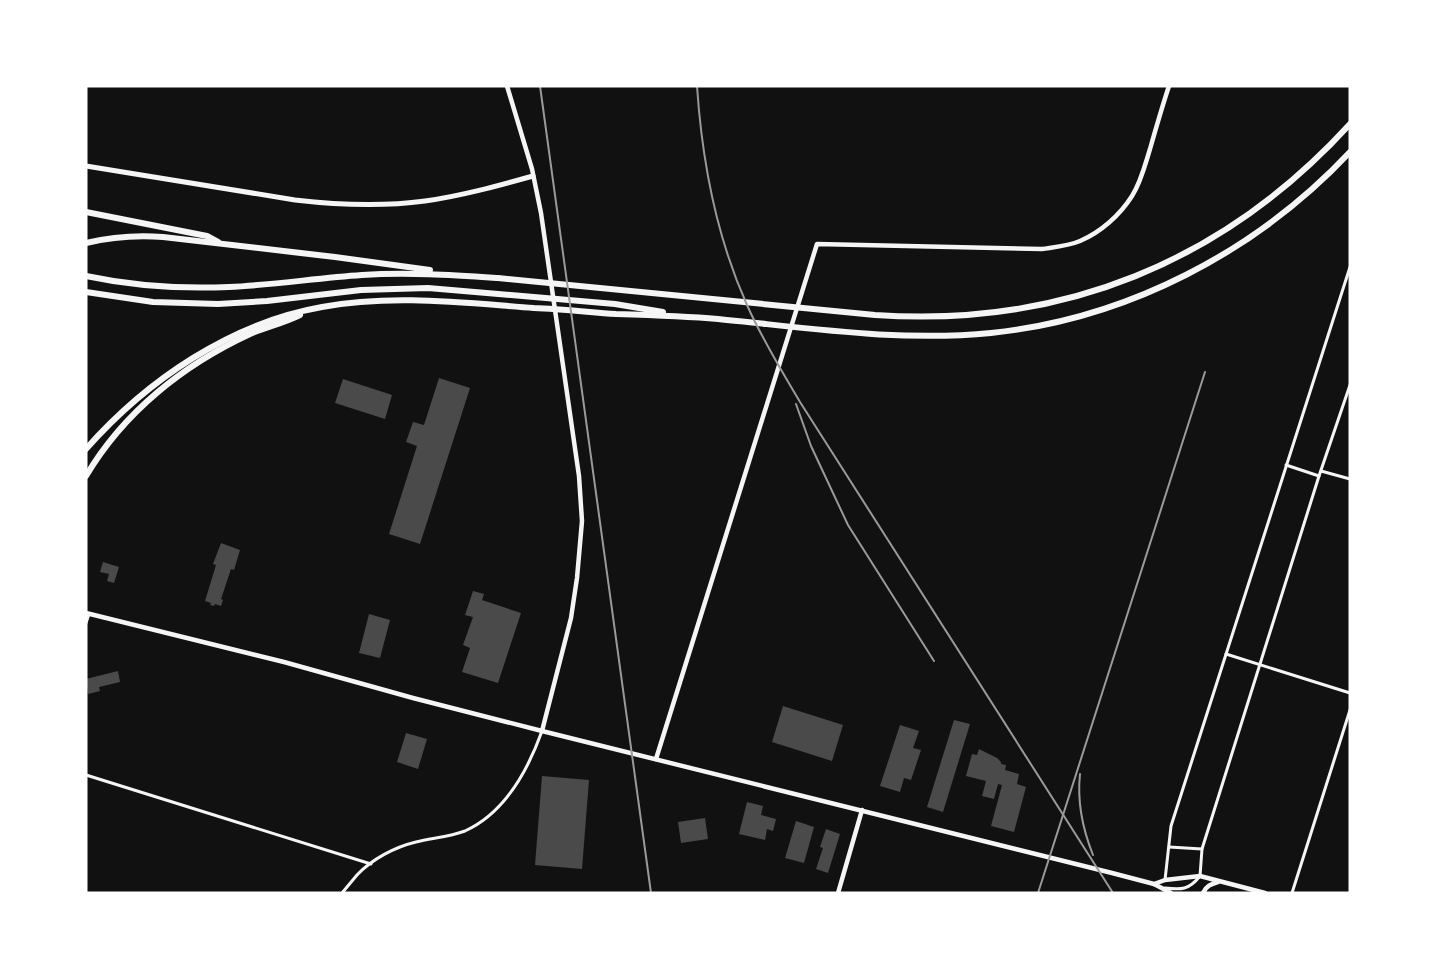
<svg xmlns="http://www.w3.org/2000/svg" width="1436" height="979" font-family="'PT Sans Narrow',sans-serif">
  <rect width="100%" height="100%" fill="#111"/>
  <g fill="#4a4a4a">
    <path d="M 439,378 L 470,388 L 420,544 L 389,534 L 417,446 L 406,442 L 413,422 L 424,425 Z"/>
    <path d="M 343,379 L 392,395 L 385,419 L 335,403 Z"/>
    <path d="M 221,543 L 240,550 L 234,570 L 231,569 L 221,599 L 223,600 L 221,606 L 215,604 L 214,606 L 210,605 L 211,603 L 205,601 L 216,565 L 213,564 Z"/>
    <path d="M 103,562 L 119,567 L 114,583 L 107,581 L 109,574 L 100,572 Z"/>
    <path d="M 473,591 L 484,594 L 482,600 L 521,613 L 498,683 L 462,672 L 470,648 L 463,645 L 473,617 L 465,615 Z"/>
    <path d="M 369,614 L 390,620 L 380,658 L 359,653 Z"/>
    <path d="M 118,671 L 120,682 L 99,687 L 100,691 L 88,694 L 86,679 Z"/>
    <path d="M 783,706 L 843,725 L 832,761 L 772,742 Z"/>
    <path d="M 954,720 L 970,724 L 943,812 L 927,807 Z"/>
    <path d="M 900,725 L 919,731 L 913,748 L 921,750 L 911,780 L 904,778 L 900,792 L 880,786 Z"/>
    <path d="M 406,733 L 427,739 L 418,769 L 397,762 Z"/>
    <path d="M 979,749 L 997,758 L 1001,762 L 1001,764 L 1006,765 L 1005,770 L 1019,774 L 1017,784 L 1026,787 L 1014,832 L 991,826 L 1002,785 L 998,784 L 994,799 L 982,796 L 986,781 L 966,776 L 972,754 L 977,755 Z"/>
    <path d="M 542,776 L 589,780 L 582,869 L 535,865 Z"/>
    <path d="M 747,802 L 763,806 L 761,815 L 776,819 L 773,831 L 767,829 L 765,840 L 739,834 Z"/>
    <path d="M 705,818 L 708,839 L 681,843 L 678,822 Z"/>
    <path d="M 796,821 L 814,827 L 804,863 L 785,858 Z"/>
    <path d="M 826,829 L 840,834 L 828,873 L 816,869 L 823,848 L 820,847 Z"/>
  </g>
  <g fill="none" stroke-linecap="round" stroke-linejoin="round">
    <g stroke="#f5f5f5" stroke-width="3">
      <path d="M 1286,465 L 1319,476"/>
      <path d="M 1321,471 L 1350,479"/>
      <path d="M 86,623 L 89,614"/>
      <path d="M 1226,654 L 1350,693"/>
      <path d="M 86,775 L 371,864"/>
      <path d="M 1169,847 L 1202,849"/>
      <path d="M 1165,880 L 1171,826 L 1350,267"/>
      <path d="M 1165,888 C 1181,890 1189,890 1200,876 L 1202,849 L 1319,476 L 1350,385"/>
      <path d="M 342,893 C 347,887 352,881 357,875 C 372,859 395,847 416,842 C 432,838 449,837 465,831 C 505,813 528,770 542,731"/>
      <path d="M 1292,893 L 1350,710"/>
    </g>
    <g stroke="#f5f5f5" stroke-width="4.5">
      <path d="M 507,86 L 532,169 L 541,213 L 579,476 L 582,521 L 577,578 L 571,618 L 542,731"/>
      <path d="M 86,613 L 284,662 L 413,698 L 542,731 L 1112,873 L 1154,884 L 1171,893"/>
      <path d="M 656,759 L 817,244 L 1042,249 C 1055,247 1068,246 1080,241 C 1101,232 1120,215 1132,196 C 1141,182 1145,165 1150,149 C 1156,128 1162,107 1169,86"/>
      <path d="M 1154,884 L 1165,880 L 1200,876 L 1265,893"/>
      <path d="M 838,893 L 862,810"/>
      <path d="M 1203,893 C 1206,886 1211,884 1218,882"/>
    </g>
    <path stroke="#f5f5f5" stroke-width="5" d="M 86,166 L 295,200 C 338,205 381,207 425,201 C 461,196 497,186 533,176"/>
    <g stroke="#f5f5f5" stroke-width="6">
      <path d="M 86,212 L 207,236 L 218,242"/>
      <path d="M 86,243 C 111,237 137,235 163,237 L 335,257 L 430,270"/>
      <path d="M 86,276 C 133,286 182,289 229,287 C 274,285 317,278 362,275 C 407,272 452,275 498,278 L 875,315 C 1062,328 1224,262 1350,124"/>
      <path d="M 86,292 L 153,302 L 218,304 L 267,301 L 361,290 L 428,288 L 615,304 L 663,312"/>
      <path d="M 86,449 C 147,380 231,323 322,307 C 392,294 464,303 534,308 C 561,309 588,312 616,314 C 650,315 684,316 718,319 C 809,328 900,342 991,333 C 1127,319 1256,252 1350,152"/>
      <path d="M 86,476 C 124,412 183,365 250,334 C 266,327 284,323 300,315"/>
    </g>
    <g stroke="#9a9a9a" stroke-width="2">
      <path d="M 540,86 L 651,893"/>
      <path d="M 697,86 C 702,161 716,236 747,305 C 762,339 781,370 800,402 L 1113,893"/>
      <path d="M 796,404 L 811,446 L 848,525 L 934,661"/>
      <path d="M 1080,774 C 1077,802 1083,830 1093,855"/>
      <path d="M 1038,893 L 1205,372"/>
    </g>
  </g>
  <rect width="1436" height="979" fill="none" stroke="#ffffff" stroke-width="175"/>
</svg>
